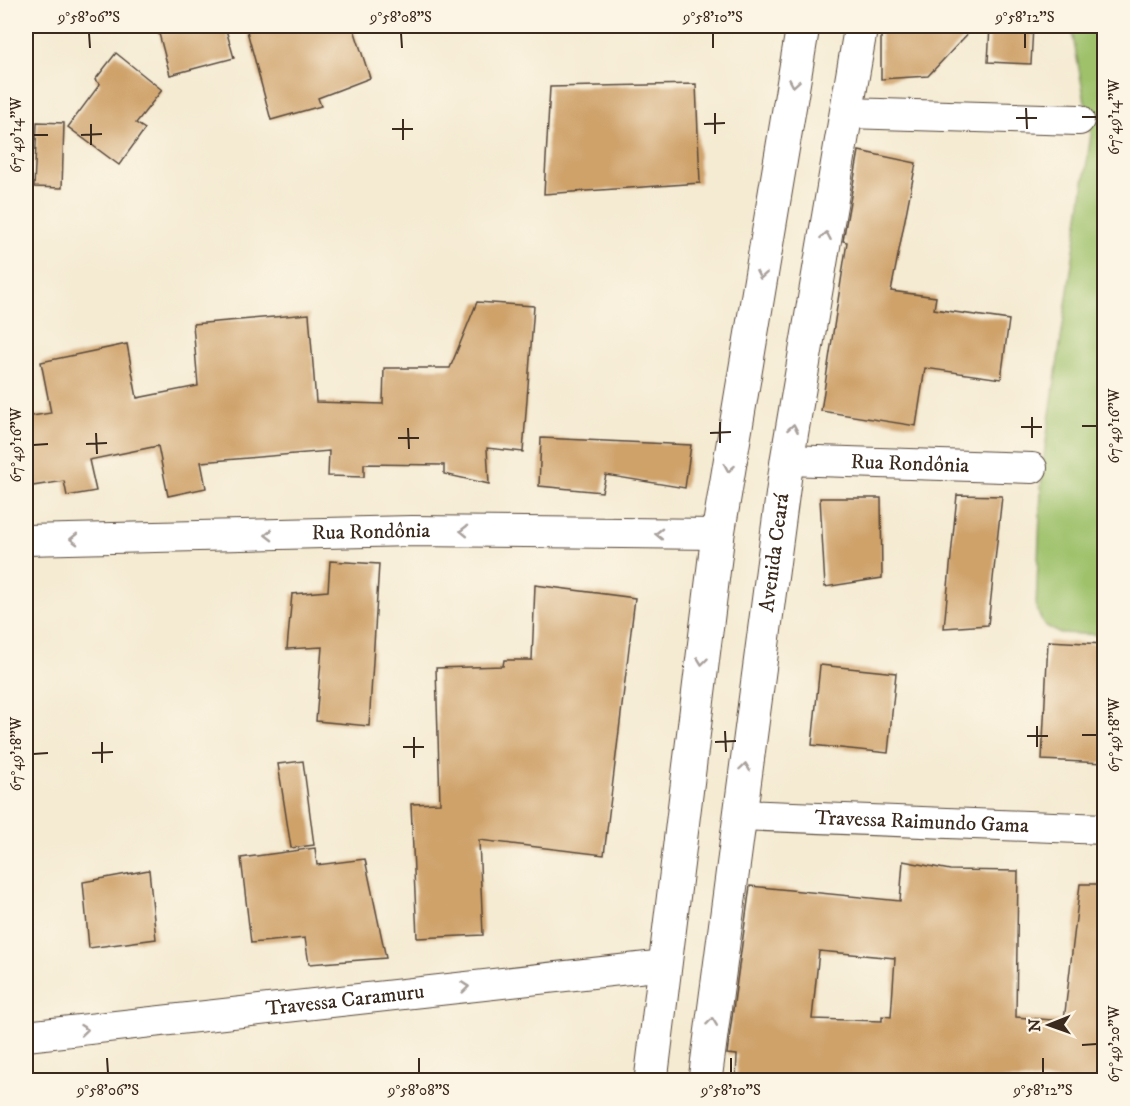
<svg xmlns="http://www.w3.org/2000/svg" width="1130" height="1106" font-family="'IM FELL DW Pica',serif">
  <rect width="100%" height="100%" fill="#fcf5e5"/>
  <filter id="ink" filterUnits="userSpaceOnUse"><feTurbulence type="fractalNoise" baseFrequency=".0167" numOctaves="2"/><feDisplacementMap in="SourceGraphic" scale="12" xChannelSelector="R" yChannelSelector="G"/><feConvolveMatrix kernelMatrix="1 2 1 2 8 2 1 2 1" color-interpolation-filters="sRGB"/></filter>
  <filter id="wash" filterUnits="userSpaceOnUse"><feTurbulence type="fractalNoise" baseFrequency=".008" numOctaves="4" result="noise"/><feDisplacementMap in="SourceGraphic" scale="24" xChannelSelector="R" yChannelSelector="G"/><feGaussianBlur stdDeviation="1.35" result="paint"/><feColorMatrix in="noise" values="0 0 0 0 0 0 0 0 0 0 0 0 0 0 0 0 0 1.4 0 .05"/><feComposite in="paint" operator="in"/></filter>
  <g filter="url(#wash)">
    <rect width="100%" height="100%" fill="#f5ebd3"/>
    <path fill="#9ec16a" stroke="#6c7644" stroke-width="1.5" d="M 1071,26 L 1104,26 L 1104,635 L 1058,633 L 1043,624 L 1036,607 L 1042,469 L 1091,134 Z"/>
    <g id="blocks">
      <g fill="#cfa26a" fill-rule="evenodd">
        <path d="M 157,26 L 225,26 L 234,58 L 170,75 Z"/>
        <path d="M 268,26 L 353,26 L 370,78 L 318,98 L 321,106 L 271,120 L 247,31 Z"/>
        <path d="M 881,26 L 975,26 L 928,76 L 881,79 Z"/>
        <path d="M 990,26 L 1033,26 L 1031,64 L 988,62 Z"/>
        <path d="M 116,53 L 162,90 L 136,123 L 145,129 L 119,165 L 68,127 L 100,84 L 95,80 Z"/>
        <path d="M 696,84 L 700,183 L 544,194 L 550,87 Z"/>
        <path d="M 37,122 L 64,123 L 62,188 L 34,187 Z"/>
        <path d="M 859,151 L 916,163 L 891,291 L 936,297 L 934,309 L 1009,320 L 1001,379 L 925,368 L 916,426 L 821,411 L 847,242 L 843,241 Z"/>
        <path d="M 477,302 L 534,306 L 523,452 L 487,448 L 489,484 L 444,474 L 444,465 L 364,464 L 364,477 L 328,476 L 329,451 L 201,462 L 206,488 L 168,496 L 158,446 L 89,460 L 96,491 L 67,496 L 64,481 L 26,487 L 26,417 L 51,413 L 41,362 L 127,344 L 137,398 L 198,386 L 193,324 L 309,314 L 316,402 L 383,404 L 384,368 L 450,368 Z"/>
        <path d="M 541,438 L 691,445 L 685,488 L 606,475 L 602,492 L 539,486 Z"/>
        <path d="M 957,495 L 1002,496 L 988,625 L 944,628 Z"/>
        <path d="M 820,498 L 881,498 L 882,578 L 825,587 Z"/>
        <path d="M 330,561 L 379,564 L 369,726 L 316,721 L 322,647 L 287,649 L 292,594 L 328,591 Z"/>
        <path d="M 535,585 L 635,598 L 604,855 L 479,840 L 483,935 L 417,938 L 411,804 L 440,803 L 436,668 L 503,666 L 504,660 L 532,660 Z"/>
        <path d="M 1048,641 L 1104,644 L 1104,763 L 1042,760 Z"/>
        <path d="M 820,665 L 896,673 L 888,753 L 812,745 Z"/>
        <path d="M 303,761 L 314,845 L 291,848 L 278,764 Z"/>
        <path d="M 315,848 L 317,865 L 365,859 L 386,958 L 309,964 L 305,938 L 251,943 L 241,858 Z"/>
        <path d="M 903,861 L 950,870 L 1018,871 L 1016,1017 L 1064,1021 L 1080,884 L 1104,884 L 1104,1080 L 736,1080 L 737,1055 L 727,1054 L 750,886 L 900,901 ZM 819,951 L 895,958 L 891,1017 L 882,1016 L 882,1021 L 812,1019 Z"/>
        <path d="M 149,870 L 156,939 L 89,948 L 83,882 Z"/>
      </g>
    </g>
  </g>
  <g filter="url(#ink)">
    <use href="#blocks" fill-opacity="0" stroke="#574739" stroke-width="1.5"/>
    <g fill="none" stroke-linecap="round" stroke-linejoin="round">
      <g stroke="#574739" stroke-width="32">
        <g id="minor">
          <path d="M 847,113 L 1079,120"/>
          <path id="s1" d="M 787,460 L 1032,468"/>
          <path id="s2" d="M 26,540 L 412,531 L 718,534"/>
          <path id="s3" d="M 739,815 L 1104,829"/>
          <path id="s4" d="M 26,1036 L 665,965"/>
        </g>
      </g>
      <g stroke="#574739" stroke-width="35">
        <g id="primary">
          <path d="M 651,1080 L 718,534 L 803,26"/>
          <path id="s5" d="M 705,1080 L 787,460 L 861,26"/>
        </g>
      </g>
      <use href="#minor" stroke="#fff" stroke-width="30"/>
      <use href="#primary" stroke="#fff" stroke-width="33"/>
    </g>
    <defs><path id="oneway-chevron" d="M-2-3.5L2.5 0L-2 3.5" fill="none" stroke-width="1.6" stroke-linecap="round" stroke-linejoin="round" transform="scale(1.5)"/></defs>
    <g stroke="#a79f9a">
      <use href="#oneway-chevron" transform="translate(794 83) rotate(100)"/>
      <use href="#oneway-chevron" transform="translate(826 236) rotate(-80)"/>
      <use href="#oneway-chevron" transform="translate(761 275) rotate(100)"/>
      <use href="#oneway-chevron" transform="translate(793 428) rotate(-80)"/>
      <use href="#oneway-chevron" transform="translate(729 468) rotate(100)"/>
      <use href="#oneway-chevron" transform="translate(464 531) rotate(-179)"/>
      <use href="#oneway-chevron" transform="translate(659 534) rotate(-179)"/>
      <use href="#oneway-chevron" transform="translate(269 535) rotate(179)"/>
      <use href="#oneway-chevron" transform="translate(74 539) rotate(179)"/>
      <use href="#oneway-chevron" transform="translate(702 661) rotate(97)"/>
      <use href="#oneway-chevron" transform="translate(745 767) rotate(-82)"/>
      <use href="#oneway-chevron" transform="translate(465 987) rotate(-6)"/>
      <use href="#oneway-chevron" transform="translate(712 1022) rotate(-83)"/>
      <use href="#oneway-chevron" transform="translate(84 1030) rotate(-6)"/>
    </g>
  </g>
  <path fill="none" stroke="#3b2a1e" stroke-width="2" d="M 89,33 L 90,48M 401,33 L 402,48M 713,33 L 713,48M 1025,33 L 1025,48M 1026,108 L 1027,129M 715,113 L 715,134M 1082,117 L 1097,117M 1016,118 L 1037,118M 403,119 L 403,140M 91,124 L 91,145M 704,124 L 725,123M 392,129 L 413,129M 33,135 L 48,135M 81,135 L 102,134M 1032,417 L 1032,438M 720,422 L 720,443M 1082,426 L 1097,426M 1021,427 L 1042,427M 408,428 L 409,449M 96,433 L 97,454M 710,433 L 731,432M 398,438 L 419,438M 86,444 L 107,443M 33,445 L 48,444M 1037,726 L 1037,747M 725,731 L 726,752M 1082,735 L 1097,735M 1027,736 L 1048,736M 414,737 L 414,758M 102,742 L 102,763M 715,742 L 736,741M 403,747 L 424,747M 92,753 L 113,752M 33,754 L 48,753M 1082,1045 L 1097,1044M 107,1058 L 108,1073M 419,1058 L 419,1073M 731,1058 L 731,1073M 1043,1058 L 1043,1073"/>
  <g text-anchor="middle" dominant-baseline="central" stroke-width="4.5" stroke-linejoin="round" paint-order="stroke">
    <g font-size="21" fill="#3b2a1e" stroke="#fcf5e5">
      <text stroke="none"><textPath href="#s1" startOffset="123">Rua Rondônia</textPath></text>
      <text stroke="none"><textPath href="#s2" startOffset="345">Rua Rondônia</textPath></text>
      <text stroke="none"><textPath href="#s5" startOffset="532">Avenida Ceará</textPath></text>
      <text stroke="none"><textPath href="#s3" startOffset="183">Travessa Raimundo Gama</textPath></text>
      <text stroke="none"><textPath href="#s4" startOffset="321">Travessa Caramuru</textPath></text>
    </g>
  </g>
  <rect width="1130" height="1106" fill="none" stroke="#fcf5e5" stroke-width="66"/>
  <g transform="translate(1049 1025) rotate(269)" stroke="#fcf5e5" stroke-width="4.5" paint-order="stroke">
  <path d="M0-4.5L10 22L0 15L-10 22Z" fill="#3b2a1e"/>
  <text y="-9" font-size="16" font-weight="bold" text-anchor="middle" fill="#3b2a1e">N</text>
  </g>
  <rect x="33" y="33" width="1064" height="1040" fill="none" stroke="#3b2a1e" stroke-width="2"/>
  <g font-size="15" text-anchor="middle" fill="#3b2a1e">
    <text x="89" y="22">9°58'06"S</text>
    <text x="401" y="22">9°58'08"S</text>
    <text x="713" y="22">9°58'10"S</text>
    <text x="1025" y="22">9°58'12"S</text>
    <text transform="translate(1114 117) rotate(-90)" y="5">67°49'14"W</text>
    <text transform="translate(16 135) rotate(-90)" y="5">67°49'14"W</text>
    <text transform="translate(1114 426) rotate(-90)" y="5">67°49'16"W</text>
    <text transform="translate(16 445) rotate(-90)" y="5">67°49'16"W</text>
    <text transform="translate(1114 735) rotate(-90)" y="5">67°49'18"W</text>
    <text transform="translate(16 754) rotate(-90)" y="5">67°49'18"W</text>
    <text transform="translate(1114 1044) rotate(-90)" y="5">67°49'20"W</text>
    <text x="108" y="1095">9°58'06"S</text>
    <text x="419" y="1095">9°58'08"S</text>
    <text x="731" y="1095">9°58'10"S</text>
    <text x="1043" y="1095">9°58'12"S</text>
  </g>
</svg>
